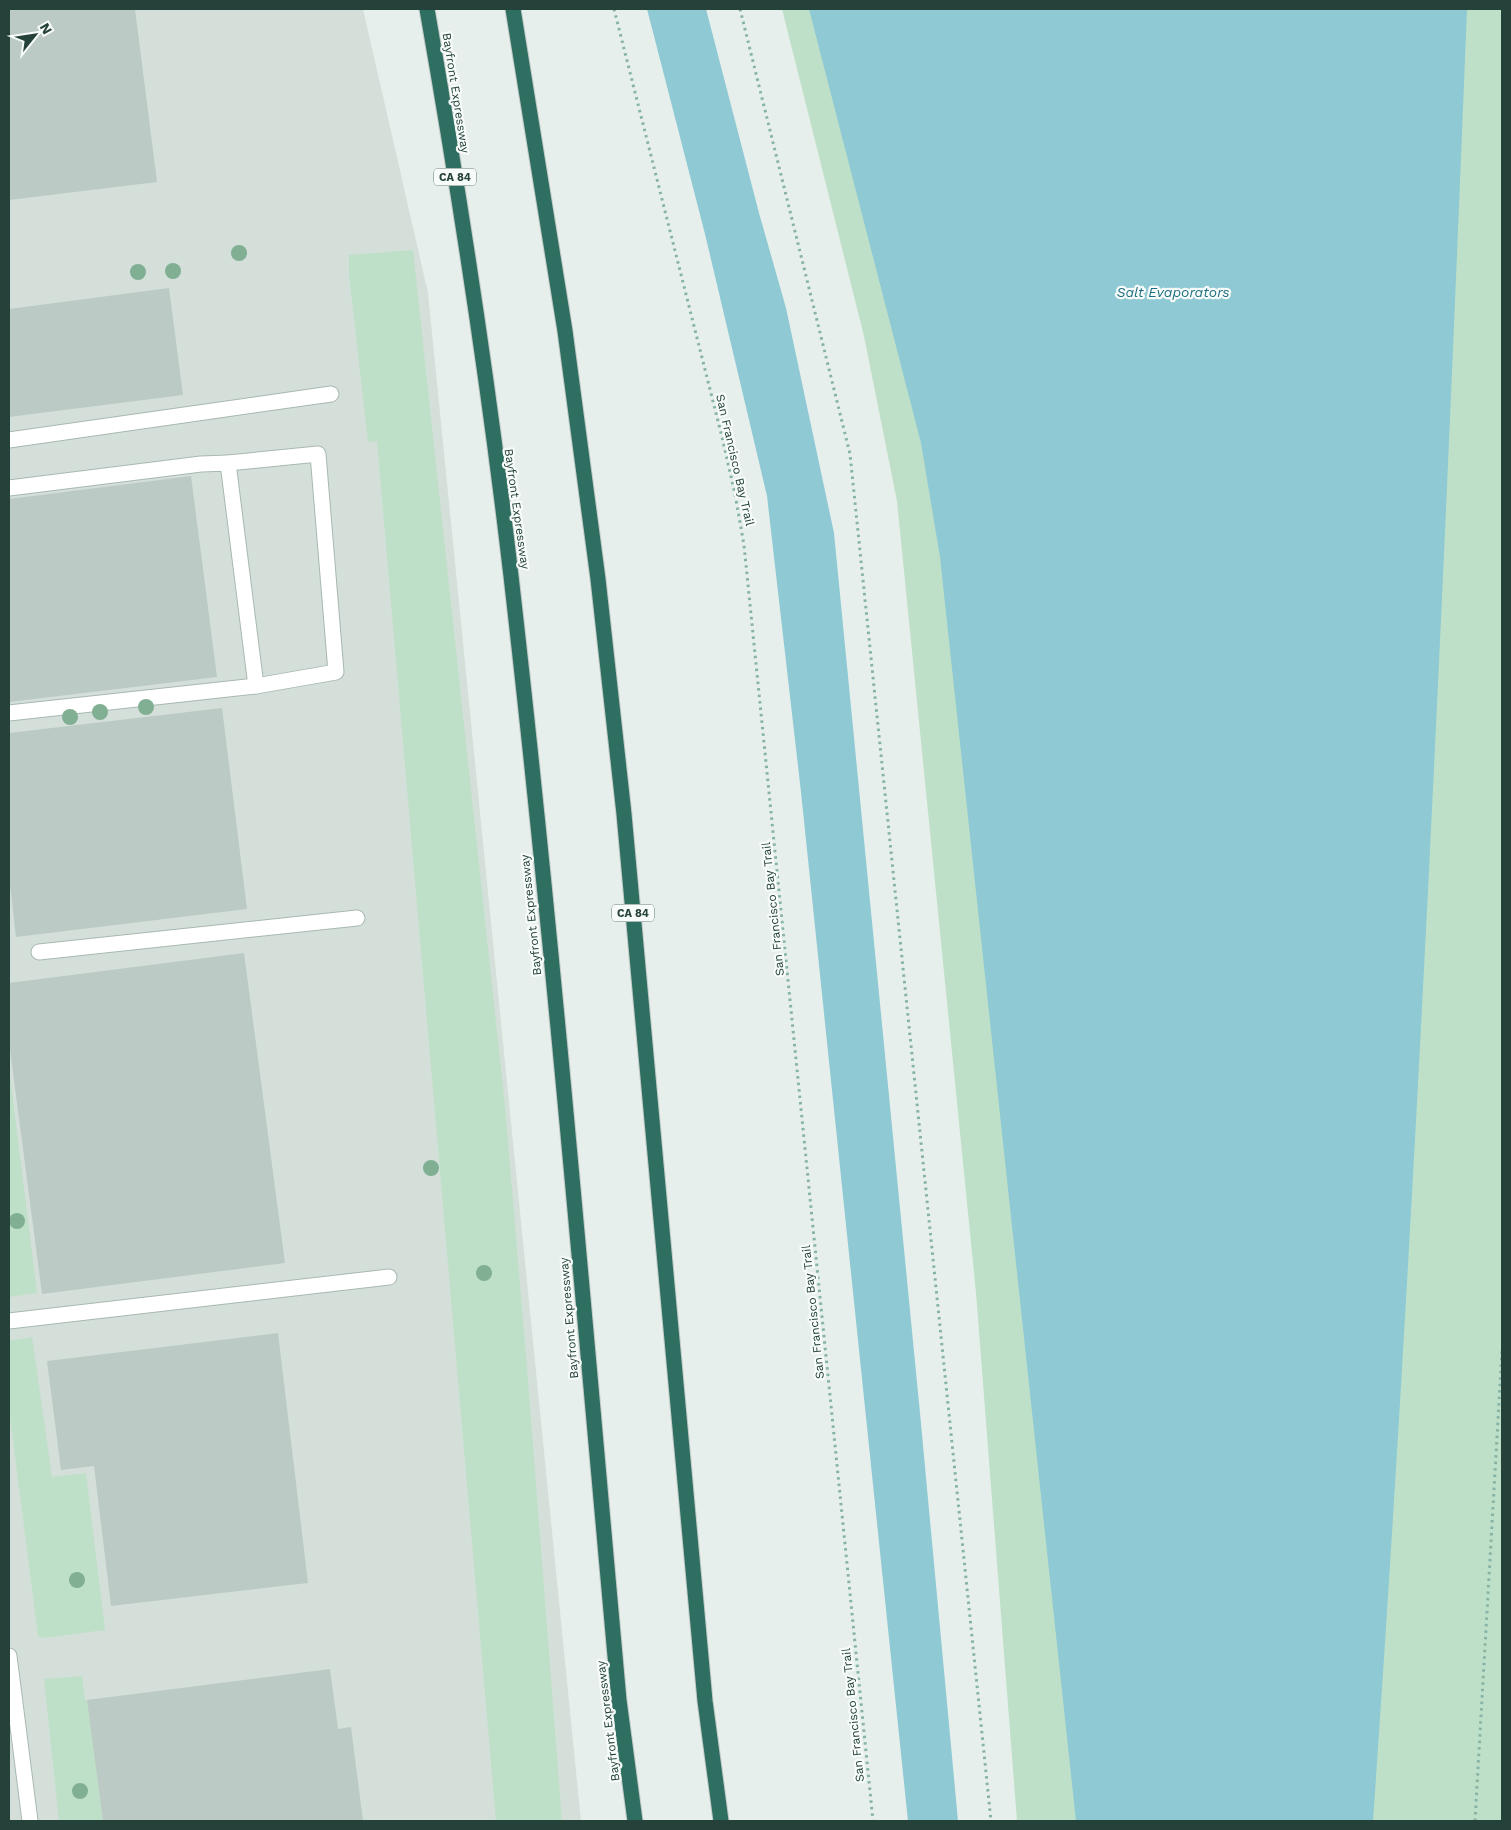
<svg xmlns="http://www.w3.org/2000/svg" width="1511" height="1830" font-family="'Work Sans',sans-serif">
  <rect width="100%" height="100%" fill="#e6efeb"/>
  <path fill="#d4dfda" d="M 9,9 L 363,9 L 428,293 L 581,1821 L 9,1821 Z"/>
  <g fill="#bfe0c8">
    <path d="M 782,9 L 1502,9 L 1502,1821 L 1017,1821 L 976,1293 L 897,501 L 864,336 Z"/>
    <path d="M 413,250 L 505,1106 L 527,1368 L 562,1821 L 496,1821 L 377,441 L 368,442 L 349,275 L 349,255 Z"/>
    <path d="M 9,1067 L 37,1293 L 9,1297 Z"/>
    <path d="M 32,1337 L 52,1477 L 86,1473 L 105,1630 L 44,1638 L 38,1636 L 9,1410 L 9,1341 Z"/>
    <path d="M 82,1676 L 85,1700 L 88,1703 L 103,1821 L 59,1821 L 44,1679 Z"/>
  </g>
  <g fill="#8ec9d4">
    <path d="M 647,9 L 706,9 L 759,213 L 786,308 L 834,533 L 920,1413 L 958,1821 L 908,1821 L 801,792 L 767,496 L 705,234 Z"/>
    <path d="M 809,9 L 1467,9 C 1443,613 1415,1218 1373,1821 L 1076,1821 L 940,557 L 921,443 Z"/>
  </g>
  <g fill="#bbcac4">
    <path d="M 9,9 L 135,9 L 157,182 L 9,200 Z"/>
    <path d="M 169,288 L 183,395 L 9,417 L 9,309 Z"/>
    <path d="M 191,476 L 217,677 L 9,702 L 9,499 Z"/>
    <path d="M 222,708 L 247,909 L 16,937 L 9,876 L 9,733 Z"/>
    <path d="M 244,953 L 285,1263 L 42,1294 L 9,1042 L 9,983 Z"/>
    <path d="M 278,1333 L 308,1583 L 111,1606 L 94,1466 L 61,1470 L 47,1361 Z"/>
    <path d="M 330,1669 L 338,1729 L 351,1727 L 363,1821 L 103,1821 L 87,1700 Z"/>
  </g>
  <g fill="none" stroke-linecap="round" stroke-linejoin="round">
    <g stroke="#a8b8b2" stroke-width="17">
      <g id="minor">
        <path d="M 9,440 L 331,394"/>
        <path d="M 228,463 L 318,454 L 336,672 L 256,686"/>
        <path d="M 9,488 L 201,464 L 228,463 L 256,686 L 9,713"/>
        <path d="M 39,952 L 357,918"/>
        <path d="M 9,1321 L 389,1277"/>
        <path d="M 9,1656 L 30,1821"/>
      </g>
    </g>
    <g stroke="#c2cac8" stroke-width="17">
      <g id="highway">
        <path d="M 427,9 C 460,197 489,386 511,576 C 554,950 585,1325 619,1700 L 635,1821"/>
        <path d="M 513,9 L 565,331 L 598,579 L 624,814 L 705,1701 L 721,1821"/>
      </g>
    </g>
    <g stroke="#86b3a5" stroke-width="3" stroke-dasharray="2.5 4" stroke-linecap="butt">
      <path d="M 614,9 L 722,437 L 735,494 L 744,545 L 873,1821"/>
      <path d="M 740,9 L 850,454 L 991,1821"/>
      <path d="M 1475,1821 L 1502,1350"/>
    </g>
    <use href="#minor" stroke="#fff" stroke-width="15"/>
    <use href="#highway" stroke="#2f6f62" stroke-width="15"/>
  </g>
  <g fill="#80af93">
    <circle cx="239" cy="253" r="8"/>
    <circle cx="173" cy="271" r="8"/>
    <circle cx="138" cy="272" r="8"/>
    <circle cx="146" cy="707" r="8"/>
    <circle cx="100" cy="712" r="8"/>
    <circle cx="70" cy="717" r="8"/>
    <circle cx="431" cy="1168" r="8"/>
    <circle cx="17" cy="1221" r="8"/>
    <circle cx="484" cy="1273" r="8"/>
    <circle cx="77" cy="1580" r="8"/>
    <circle cx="80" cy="1791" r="8"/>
  </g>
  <g text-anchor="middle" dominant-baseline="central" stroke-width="4.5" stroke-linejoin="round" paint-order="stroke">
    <g fill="#f7fbf9" stroke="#637a73" stroke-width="1">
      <rect x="434" y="168.5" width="42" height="17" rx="4"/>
      <rect x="612" y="904.5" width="42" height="17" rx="4"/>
    </g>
    <g font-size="11" font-weight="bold" fill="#24423a">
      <text x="455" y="177">CA 84</text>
      <text x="633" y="913">CA 84</text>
    </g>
    <g font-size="12" fill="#24423a" stroke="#f7fbf9">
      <text transform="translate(456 93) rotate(81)">Bayfront Expressway</text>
      <text transform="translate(735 460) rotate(77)">San Francisco Bay Trail</text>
      <text transform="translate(517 509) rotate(82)">Bayfront Expressway</text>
      <text transform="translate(773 909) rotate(-96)">San Francisco Bay Trail</text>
      <text transform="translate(531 915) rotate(-96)">Bayfront Expressway</text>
      <text transform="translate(813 1312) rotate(-96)">San Francisco Bay Trail</text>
      <text transform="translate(569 1318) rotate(-95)">Bayfront Expressway</text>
      <text transform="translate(853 1715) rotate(-96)">San Francisco Bay Trail</text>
      <text transform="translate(608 1721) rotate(-97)">Bayfront Expressway</text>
    </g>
    <g font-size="14" font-style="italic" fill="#1c6f80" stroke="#f7fbf9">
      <text x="1173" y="292">Salt Evaporators</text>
    </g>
  </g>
  <rect width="1511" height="1830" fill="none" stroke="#24423a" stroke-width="20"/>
  <g transform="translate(35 35) rotate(60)" stroke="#f7fbf9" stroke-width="4" paint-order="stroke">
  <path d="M0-4L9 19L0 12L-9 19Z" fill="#24423a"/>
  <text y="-8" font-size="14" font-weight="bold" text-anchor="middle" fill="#24423a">N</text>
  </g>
</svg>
